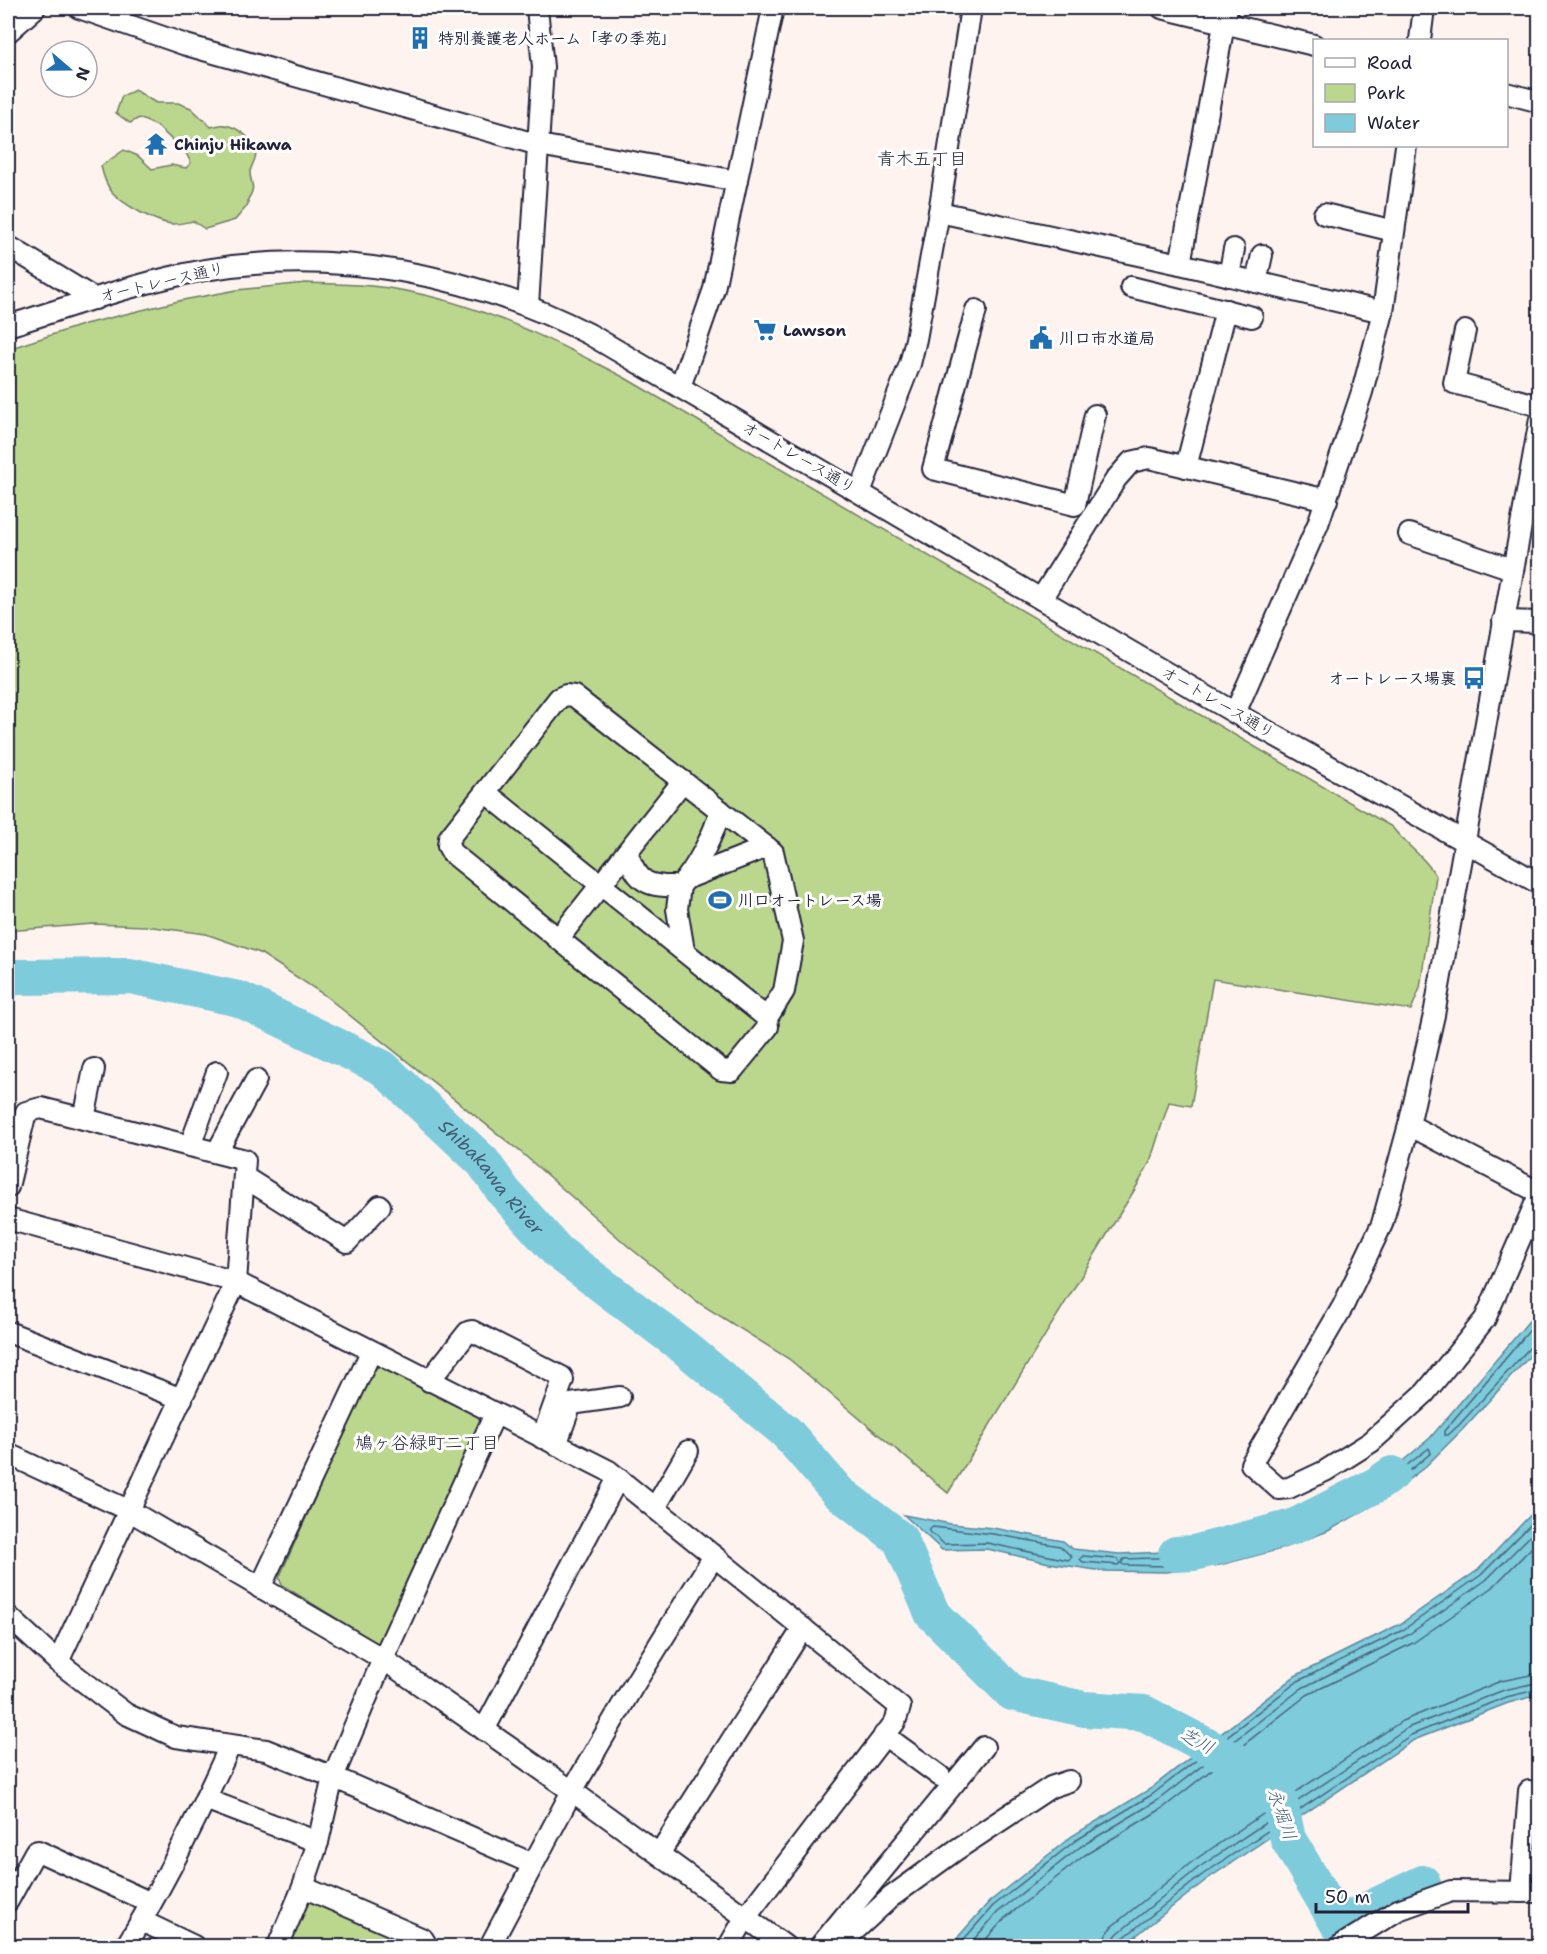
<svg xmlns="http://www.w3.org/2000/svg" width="1547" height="1954" font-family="'Shantell Sans','Klee One',sans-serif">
  <rect width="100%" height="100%" fill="#fef3ef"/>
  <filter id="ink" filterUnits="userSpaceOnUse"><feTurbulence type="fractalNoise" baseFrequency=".0167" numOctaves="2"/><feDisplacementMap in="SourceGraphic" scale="12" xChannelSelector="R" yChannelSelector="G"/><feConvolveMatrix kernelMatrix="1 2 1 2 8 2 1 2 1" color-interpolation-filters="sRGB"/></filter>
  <g filter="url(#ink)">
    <g fill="#bbd78e" stroke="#6e7c64" stroke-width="1.5">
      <path d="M 135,90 L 156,103 L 178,103 L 191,108 L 211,127 C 215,126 221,124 225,125 C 237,127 256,140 256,153 C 256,160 251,165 250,172 C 250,184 257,186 248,199 L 248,205 L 235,220 L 205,229 L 193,221 C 187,222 180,224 174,224 C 158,224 122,204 112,192 C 106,185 103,175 101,166 L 124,150 L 138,156 L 152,169 L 171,165 L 186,168 L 191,163 L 186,153 L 157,126 L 139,118 L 130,123 L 116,113 L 122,96 Z"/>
      <path d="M 306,283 C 328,284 349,284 371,286 C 462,295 546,336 625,378 L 1392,827 C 1407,847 1423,854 1436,876 L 1420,988 L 1411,1010 L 1213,979 L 1191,1106 L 1169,1102 L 1150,1162 L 1135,1189 L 948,1493 L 789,1359 L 699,1303 L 629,1247 L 523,1154 L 323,994 L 260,953 L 206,934 L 145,926 L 93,924 L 8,931 L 8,349 L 85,324 L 183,300 L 237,290 Z"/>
      <path d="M 381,1365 L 478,1416 L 481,1424 L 381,1646 L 282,1585 L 279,1578 L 371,1372 Z"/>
      <path d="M 314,1897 L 420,1946 L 303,1946 L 296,1944 L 292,1935 L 305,1902 Z"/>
    </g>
    <g fill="#7ecbdc" stroke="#59879c" stroke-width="1.5">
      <path d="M 1539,1309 L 1539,1346 L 1463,1429 L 1425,1467 L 1379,1502 L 1328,1531 L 1281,1549 L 1220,1565 L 1166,1572 L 1103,1571 L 1049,1563 L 987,1549 L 942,1550 L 904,1515 L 951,1524 L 993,1528 L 1063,1541 L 1073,1549 L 1119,1554 L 1187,1551 L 1231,1544 L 1292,1526 L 1335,1508 L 1386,1475 L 1430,1438 Z"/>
      <path d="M 1539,1506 L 1539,1695 L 1508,1703 L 1414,1740 L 1206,1880 L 1123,1946 L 950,1946 L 989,1902 L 1072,1836 L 1150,1789 L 1295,1676 L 1400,1624 L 1478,1570 Z"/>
    </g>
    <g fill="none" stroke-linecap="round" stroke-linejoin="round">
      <g stroke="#47667b" stroke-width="1.5">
        <path d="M 1540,1318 L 1444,1431 L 1444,1435 L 1448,1435 L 1459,1425 L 1533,1344 L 1540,1342"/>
        <path d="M 1429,1448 L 1431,1453 L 1401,1478 L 1397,1477 L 1397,1473 Z"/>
        <path d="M 1387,1482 L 1389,1487 L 1361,1505 L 1357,1504 L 1358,1500 Z"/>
        <path d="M 1326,1518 L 1330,1521 L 1325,1525 L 1300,1535 L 1297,1534 L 1298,1529 Z"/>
        <path d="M 933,1527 L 993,1534 L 1060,1546 L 1072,1557 L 1068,1560 L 987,1543 L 944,1544 L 930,1532 L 930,1529 Z"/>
        <path d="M 1293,1531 L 1296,1533 L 1296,1537 L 1250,1551 L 1247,1549 L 1248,1545 Z"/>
        <path d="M 1225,1551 L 1228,1554 L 1226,1557 L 1200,1561 L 1197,1559 L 1199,1555 Z"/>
        <path d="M 1083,1556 L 1118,1559 L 1120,1563 L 1118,1565 L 1083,1562 L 1080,1559 Z"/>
        <path d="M 1183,1557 L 1186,1560 L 1184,1563 L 1165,1566 L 1124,1565 L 1121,1563 L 1124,1559 Z"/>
        <path d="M 958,1946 L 993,1906 L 1075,1841 L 1153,1794 L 1298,1681 L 1403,1630 L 1481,1575 L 1540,1515"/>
        <path d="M 968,1946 L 998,1912 L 1080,1847 L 1158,1800 L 1302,1688 L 1408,1635 L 1486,1580 L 1540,1526"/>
        <path d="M 980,1946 L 1005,1918 L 1085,1855 L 1163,1808 L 1307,1695 L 1413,1643 L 1492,1588 L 1540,1539"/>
        <path d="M 1103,1946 L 1105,1937 L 1111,1927 L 1193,1861 L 1402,1721 L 1501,1681 L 1540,1673"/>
        <path d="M 1112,1946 L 1113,1940 L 1117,1934 L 1198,1868 L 1407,1728 L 1504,1690 L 1540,1682"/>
        <path d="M 1120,1946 L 1122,1939 L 1202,1875 L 1411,1735 L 1506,1697 L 1540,1689"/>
      </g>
      <g stroke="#7ecbdc" stroke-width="36">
        <path id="s1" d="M 8,980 L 15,977 L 130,976 L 239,999 L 383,1068 L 483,1162 L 504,1192 L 558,1252 L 684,1347 L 786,1432 L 838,1492 L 900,1539 L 932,1613 L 1012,1693 L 1084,1709 L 1144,1713 L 1249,1768"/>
        <path d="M 1176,1554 L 1194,1553 L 1293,1527 L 1376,1485 L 1392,1474"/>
        <path d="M 1269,1779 L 1279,1797 L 1288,1839 L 1338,1924 L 1423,1883"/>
      </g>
      <g stroke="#22223b" stroke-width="24">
        <g id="minor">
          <path d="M 79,8 L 186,45 L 539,145 L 737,181"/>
          <path d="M 1162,8 L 1314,45"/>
          <path d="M 8,32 L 35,8"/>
          <path d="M 1420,40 L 1424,8"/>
          <path d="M 1506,93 L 1540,102"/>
          <path d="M 939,212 L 1180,264 L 1383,312"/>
          <path d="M 1324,214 L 1394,231"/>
          <path d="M 8,246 L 95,299"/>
          <path d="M 1180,264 L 1227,8"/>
          <path d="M 1229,276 L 1234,249"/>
          <path d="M 1256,282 L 1262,255"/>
          <path d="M 1131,287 L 1252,317"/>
          <path d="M 528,306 L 543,67 L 537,8"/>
          <path d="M 976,310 L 933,469 L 1075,505 L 1095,415"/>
          <path d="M 8,326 C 72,306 138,282 205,270 C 336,248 471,274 589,334 L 1235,713 L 1540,884"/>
          <path d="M 1465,331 L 1454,383 L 1540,406"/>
          <path d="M 680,387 L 714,289 L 773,8"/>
          <path d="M 1186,467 L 1226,310"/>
          <path d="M 860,492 L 910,364 L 916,339 L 939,212 L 971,8"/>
          <path d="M 1409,534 L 1512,569"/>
          <path d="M 1041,599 L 1116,479 L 1131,462 L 1149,458 L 1327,500"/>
          <path d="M 1503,621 L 1540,622"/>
          <path d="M 1235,713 L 1318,524 L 1362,392 L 1383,312 L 1406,146"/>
          <path d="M 485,792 L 767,1018 L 768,1027 L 732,1071 L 721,1070 L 452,853 L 448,846 L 449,838 L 559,698 L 566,695 L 574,696 L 773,852 L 793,941 L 784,991 L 767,1018"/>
          <path d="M 627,852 C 638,884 648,887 680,886 C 696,869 715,833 720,810"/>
          <path d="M 688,878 L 767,847"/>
          <path d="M 680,886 L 677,909 L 684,951"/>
          <path d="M 558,939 L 683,781"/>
          <path d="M 84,1119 L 94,1069"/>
          <path d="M 1409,1125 L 1540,1193 L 1485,1319 L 1425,1393 L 1371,1442 L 1325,1471 L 1289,1488 L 1279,1489 L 1251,1464 L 1343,1306 L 1382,1224 L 1409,1125 L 1434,1015 L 1540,419"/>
          <path d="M 190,1146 L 217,1072"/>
          <path d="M 217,1152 L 256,1080"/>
          <path d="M 244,1177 L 347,1242 L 380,1206"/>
          <path d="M 8,1187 L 26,1112 L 41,1108 L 245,1160 L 236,1282 L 58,1662"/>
          <path d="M 8,1219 L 236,1282 L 609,1471 L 900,1707 L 895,1722 L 745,1918 L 729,1946"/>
          <path d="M 8,1332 L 182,1399"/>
          <path d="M 429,1381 L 468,1332 L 472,1331 L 562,1377 L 563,1380 L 542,1438"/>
          <path d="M 556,1445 L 571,1404 L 620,1397"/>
          <path d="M 8,1454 L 130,1511 L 383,1659 L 572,1791 L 785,1946"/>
          <path d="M 655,1508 L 688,1451"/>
          <path d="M 260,1588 L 371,1352"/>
          <path d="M 8,1616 L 58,1662 L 126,1714 L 176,1737 L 266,1750 L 333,1777 L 533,1864"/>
          <path d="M 484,1730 L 618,1478"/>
          <path d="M 884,1735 L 940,1776"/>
          <path d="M 205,1799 L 318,1842"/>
          <path d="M 659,1854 L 803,1628"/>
          <path d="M 303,1887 L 423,1939 L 427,1946"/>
          <path d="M 1521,1892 L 1529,1791"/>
          <path d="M 8,1901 L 35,1852 L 38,1851 L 151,1903"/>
          <path d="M 142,1921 L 194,1946"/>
          <path d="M 126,1946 C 165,1883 199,1814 230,1746"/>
          <path d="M 278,1946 L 303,1887 L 318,1842 L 333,1777 L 383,1659 L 495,1414"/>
          <path d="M 490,1946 L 572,1791 L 632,1688 L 714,1556"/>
          <path d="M 820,1946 L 984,1747"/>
          <path d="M 838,1946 L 891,1897 L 956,1850 L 1051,1787 L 1069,1781"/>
          <path d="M 1340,1946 L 1398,1910 L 1451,1891 L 1540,1892"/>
        </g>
      </g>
      <use href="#minor" stroke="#fff" stroke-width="20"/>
    </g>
  </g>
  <defs>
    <g id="building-bare" transform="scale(1.8)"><path d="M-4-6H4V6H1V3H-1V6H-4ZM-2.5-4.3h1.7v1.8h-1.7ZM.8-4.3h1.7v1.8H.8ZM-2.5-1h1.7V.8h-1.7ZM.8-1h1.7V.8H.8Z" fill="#1f6fb2" stroke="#fff" stroke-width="2.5" paint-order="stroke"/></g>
    <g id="temple-bare" transform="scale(1.8)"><path d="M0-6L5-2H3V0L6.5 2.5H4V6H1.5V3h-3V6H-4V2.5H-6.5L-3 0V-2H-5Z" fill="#1f6fb2" stroke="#fff" stroke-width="2.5" paint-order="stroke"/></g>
    <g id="supermarket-bare" transform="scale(1.8)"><path d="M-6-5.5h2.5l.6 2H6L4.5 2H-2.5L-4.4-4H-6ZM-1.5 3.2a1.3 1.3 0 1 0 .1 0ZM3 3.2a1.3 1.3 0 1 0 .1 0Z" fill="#1f6fb2" stroke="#fff" stroke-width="2.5" paint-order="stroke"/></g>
    <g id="civic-bare" transform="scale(1.8)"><path d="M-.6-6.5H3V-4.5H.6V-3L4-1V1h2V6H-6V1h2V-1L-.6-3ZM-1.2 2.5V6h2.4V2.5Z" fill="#1f6fb2" stroke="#fff" stroke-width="2.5" paint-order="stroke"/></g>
    <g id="bus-bare" transform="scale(1.8)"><path d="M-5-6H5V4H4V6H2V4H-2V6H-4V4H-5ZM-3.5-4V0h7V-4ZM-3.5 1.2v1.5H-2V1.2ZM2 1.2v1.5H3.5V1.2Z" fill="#1f6fb2" stroke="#fff" stroke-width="2.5" paint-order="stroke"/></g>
    <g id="stadium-bare" transform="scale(1.8)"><path d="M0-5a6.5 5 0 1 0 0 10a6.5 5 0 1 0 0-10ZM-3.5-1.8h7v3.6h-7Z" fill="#1f6fb2" stroke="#fff" stroke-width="2.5" paint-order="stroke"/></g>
  </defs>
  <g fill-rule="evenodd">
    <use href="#building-bare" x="420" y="38"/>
    <use href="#temple-bare" x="156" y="144"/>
    <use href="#supermarket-bare" x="765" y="330"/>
    <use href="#civic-bare" x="1041" y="338"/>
    <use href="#bus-bare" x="1474" y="678"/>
    <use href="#stadium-bare" x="720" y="900"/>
  </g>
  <g text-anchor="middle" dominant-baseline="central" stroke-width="6" stroke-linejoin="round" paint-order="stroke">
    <g font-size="16" font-weight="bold" fill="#22223b" stroke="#fff" text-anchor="start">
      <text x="438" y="38">特別養護老人ホーム「孝の季苑」</text>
      <text x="174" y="144">Chinju Hikawa</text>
      <text x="783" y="330">Lawson</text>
      <text x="1059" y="338">川口市水道局</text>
      <text x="1456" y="678" text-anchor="end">オートレース場裏</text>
      <text x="738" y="900">川口オートレース場</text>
    </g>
    <g font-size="16" fill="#22223b" stroke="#fff">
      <text transform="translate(162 282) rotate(-13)">オートレース通り</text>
      <text transform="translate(799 457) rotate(30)">オートレース通り</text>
      <text transform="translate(1218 702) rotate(30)">オートレース通り</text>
    </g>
    <g font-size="18" fill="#22223b" stroke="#fff">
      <text x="922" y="159">青木五丁目</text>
      <text x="427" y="1443">鳩ヶ谷緑町二丁目</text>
    </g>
    <g font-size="18" font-style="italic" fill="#425d73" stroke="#fff">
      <text stroke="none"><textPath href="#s1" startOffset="548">Shibakawa River</textPath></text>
      <text transform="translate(1197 1741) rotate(28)">芝川</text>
      <text transform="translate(1282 1814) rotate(71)">永堀川</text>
    </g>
  </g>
  <rect width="1547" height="1954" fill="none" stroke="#fff" stroke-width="30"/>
  <rect x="15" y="15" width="1517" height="1924" fill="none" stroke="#22223b" stroke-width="2" filter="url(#ink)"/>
  <rect x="1313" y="39" width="195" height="108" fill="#ffffff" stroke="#a7a7b1" stroke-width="1.5"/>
  <rect x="1325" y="58" width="30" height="9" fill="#ffffff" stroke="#a7a7b1" stroke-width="1.5"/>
  <text x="1367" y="69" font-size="18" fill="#22223b">Road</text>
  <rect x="1325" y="84" width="30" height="18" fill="#bbd78e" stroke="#a7a7b1" stroke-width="1.5"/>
  <text x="1367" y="99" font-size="18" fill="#22223b">Park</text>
  <rect x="1325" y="114" width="30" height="18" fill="#7ecbdc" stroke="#a7a7b1" stroke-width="1.5"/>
  <text x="1367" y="129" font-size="18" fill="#22223b">Water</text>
  <g transform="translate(69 69) rotate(110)"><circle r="28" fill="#ffffff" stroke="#a7a7b1" stroke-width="1.5"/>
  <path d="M0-4.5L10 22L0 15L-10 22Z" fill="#1f6fb2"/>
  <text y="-9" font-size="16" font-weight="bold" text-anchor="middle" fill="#22223b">N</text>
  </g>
  <path d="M1316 1903v9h152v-9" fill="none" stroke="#22223b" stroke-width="3"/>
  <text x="1325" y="1903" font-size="18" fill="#22223b" stroke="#ffffff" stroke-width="4.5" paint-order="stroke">50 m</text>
</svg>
